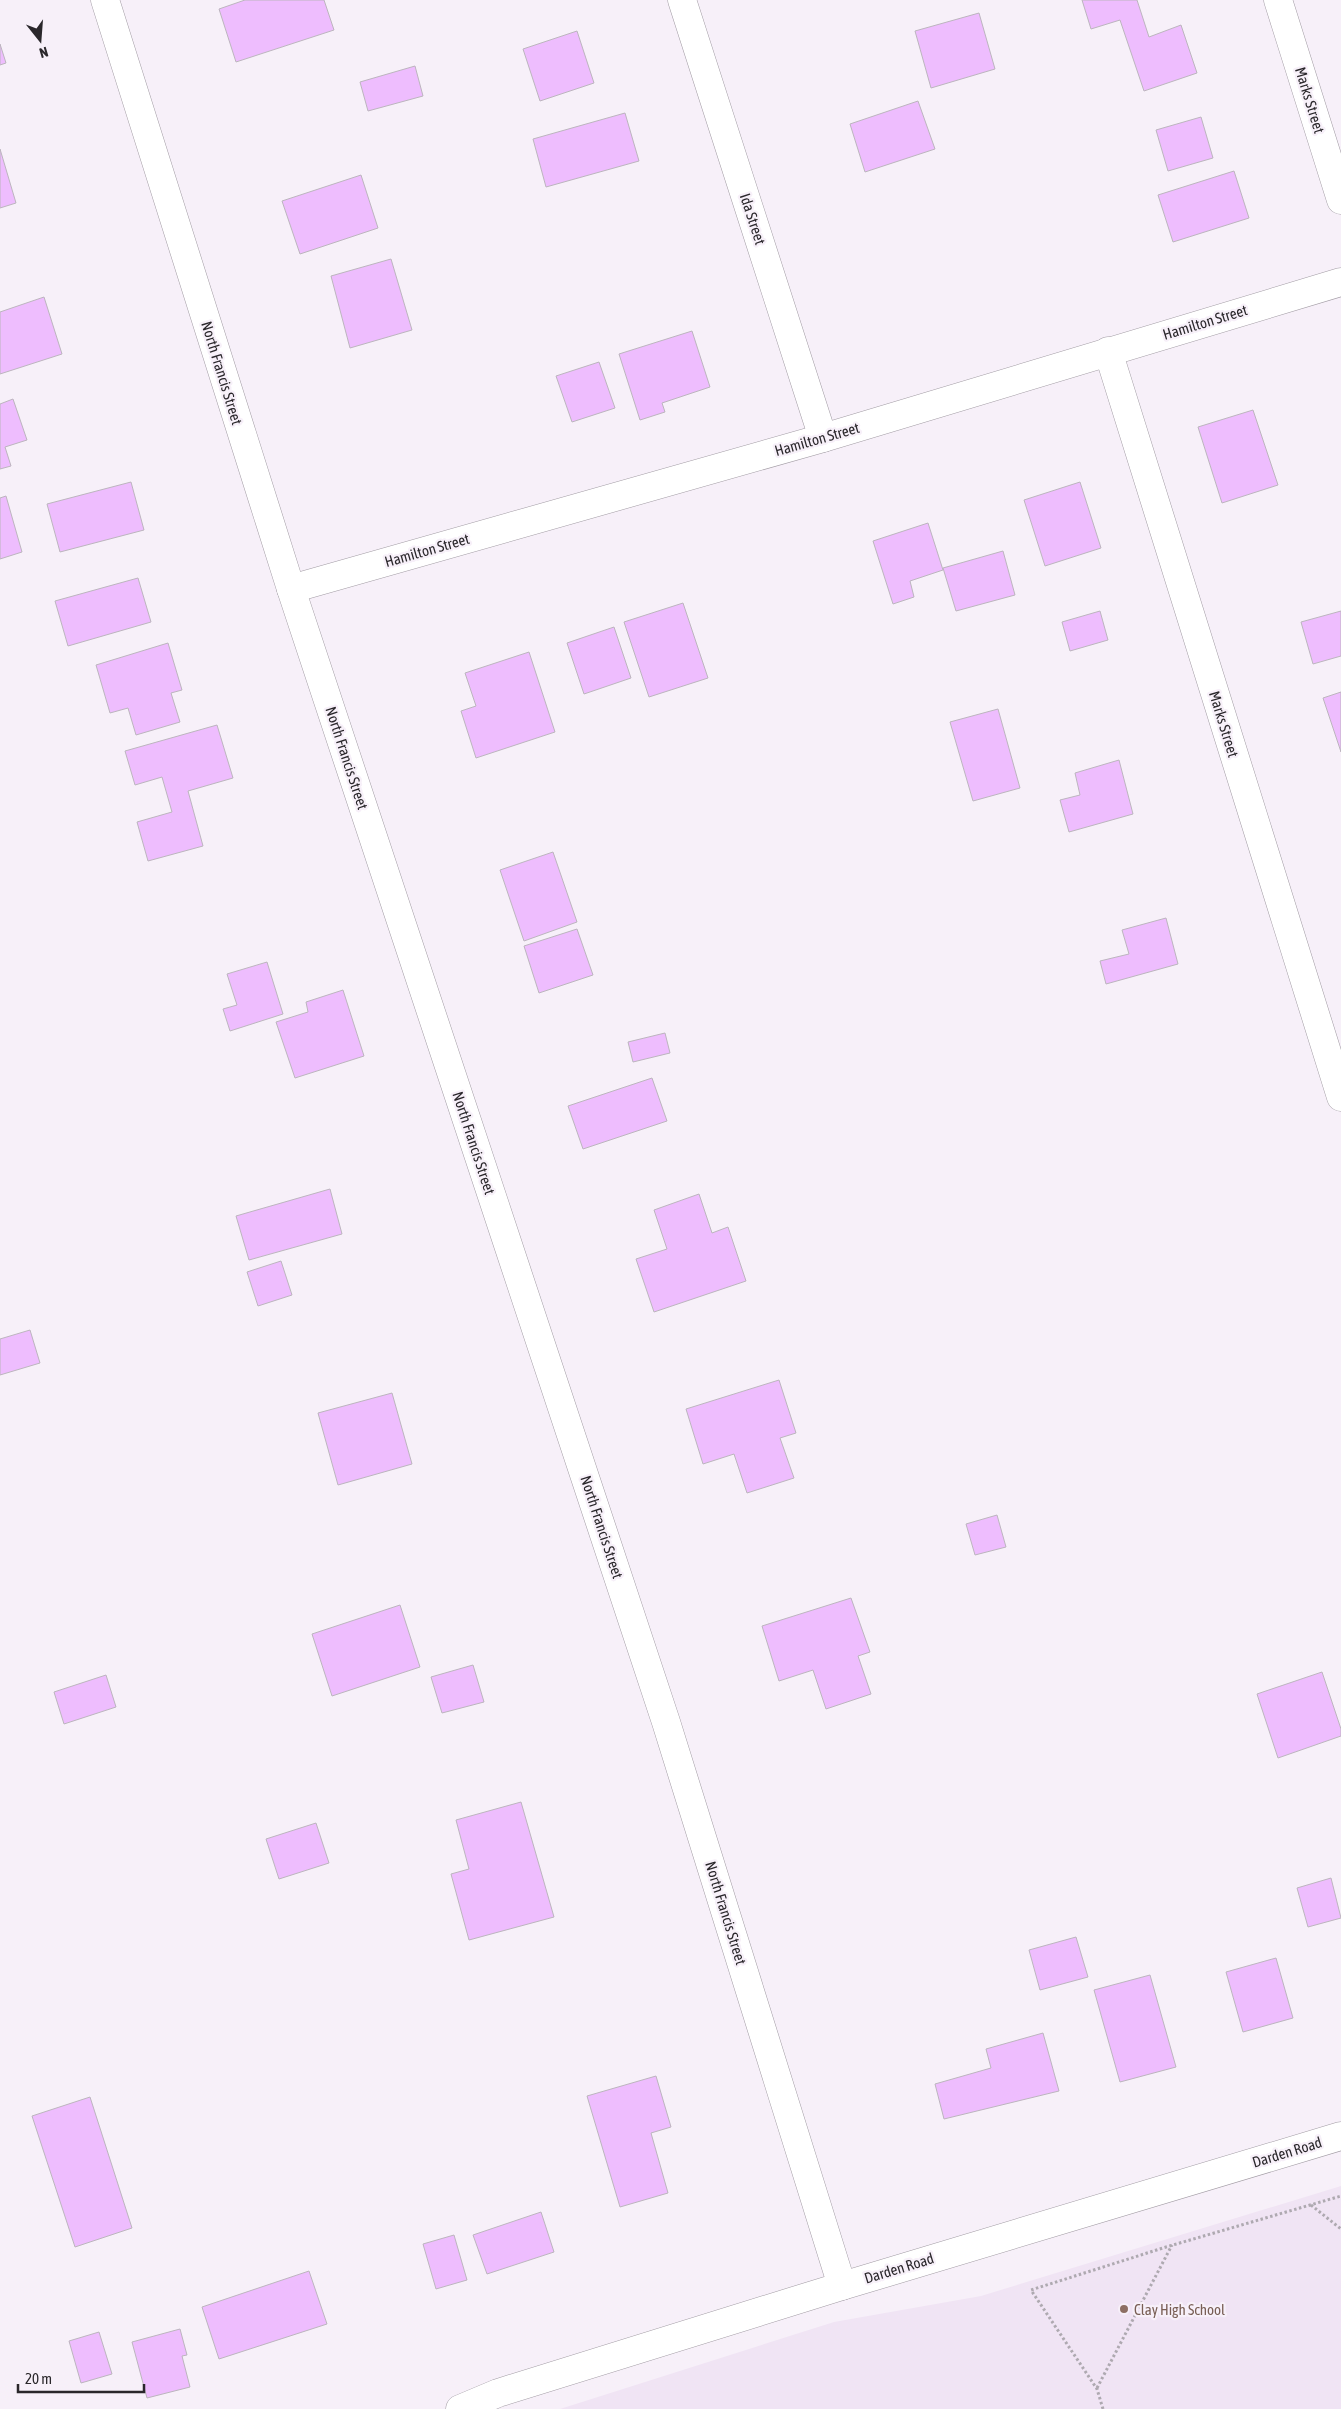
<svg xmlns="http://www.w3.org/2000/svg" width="1341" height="2409" font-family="'Asap Condensed',sans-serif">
  <rect width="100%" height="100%" fill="#f7f0f9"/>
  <path fill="#f0e4f4" d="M 1341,2186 L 1341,2409 L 560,2409 L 834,2322 L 981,2296 Z"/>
  <g fill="#eebdfe" stroke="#bcb5be">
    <path d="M 245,0 L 324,0 L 334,30 L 236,62 L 219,9 Z"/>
    <path d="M 1082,0 L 1137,0 L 1149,37 L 1181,25 L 1197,73 L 1144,91 L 1120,20 L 1091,29 Z"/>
    <path d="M 979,13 L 995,69 L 931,88 L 915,31 Z"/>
    <path d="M 577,31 L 594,83 L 540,101 L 523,49 Z"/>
    <path d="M 0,44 L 6,63 L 0,65 Z"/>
    <path d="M 415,66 L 423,96 L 368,111 L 360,82 Z"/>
    <path d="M 918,101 L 935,149 L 865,172 L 850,124 Z"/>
    <path d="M 625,113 L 639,161 L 546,187 L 533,139 Z"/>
    <path d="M 1201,117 L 1213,158 L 1168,171 L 1156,130 Z"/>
    <path d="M 0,149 L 16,203 L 0,208 Z"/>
    <path d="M 1234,171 L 1249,218 L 1173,242 L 1158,195 Z"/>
    <path d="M 361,175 L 378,228 L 300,254 L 282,201 Z"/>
    <path d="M 391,259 L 412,330 L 350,348 L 331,276 Z"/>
    <path d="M 44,297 L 62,354 L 0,374 L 0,312 Z"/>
    <path d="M 692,331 L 710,387 L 662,403 L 665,412 L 640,420 L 619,354 Z"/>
    <path d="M 599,362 L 615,408 L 572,422 L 556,376 Z"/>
    <path d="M 13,399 L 27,440 L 5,447 L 11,466 L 0,469 L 0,404 Z"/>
    <path d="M 1253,410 L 1278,485 L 1222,503 L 1198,427 Z"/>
    <path d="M 131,482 L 144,530 L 60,552 L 47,504 Z"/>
    <path d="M 1080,482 L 1101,548 L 1045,566 L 1024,500 Z"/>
    <path d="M 6,496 L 22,552 L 0,559 L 0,498 Z"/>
    <path d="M 928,523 L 943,570 L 910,581 L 914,597 L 893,604 L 873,541 Z"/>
    <path d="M 1003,551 L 1015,595 L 956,611 L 943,568 Z"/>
    <path d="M 138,578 L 151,622 L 68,646 L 55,601 Z"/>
    <path d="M 683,603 L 708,678 L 649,697 L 624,622 Z"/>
    <path d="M 1100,611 L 1108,640 L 1070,651 L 1062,622 Z"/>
    <path d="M 1341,611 L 1341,656 L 1313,664 L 1301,622 Z"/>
    <path d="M 614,627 L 631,678 L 584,694 L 567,643 Z"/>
    <path d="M 168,643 L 182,690 L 171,693 L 180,722 L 136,735 L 128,708 L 110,713 L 96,665 Z"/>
    <path d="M 529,652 L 555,732 L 476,758 L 461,711 L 476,706 L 465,673 Z"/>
    <path d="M 1341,692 L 1341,752 L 1323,698 Z"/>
    <path d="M 998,709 L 1020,788 L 973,801 L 950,722 Z"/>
    <path d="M 217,725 L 233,778 L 188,791 L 203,846 L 148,861 L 137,822 L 172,812 L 162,777 L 135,785 L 125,751 Z"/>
    <path d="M 1119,760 L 1133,814 L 1069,832 L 1060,800 L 1080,795 L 1075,773 Z"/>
    <path d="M 553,852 L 577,922 L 524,941 L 500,870 Z"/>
    <path d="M 1166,918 L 1178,964 L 1106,984 L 1100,961 L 1129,954 L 1122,930 Z"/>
    <path d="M 577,929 L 593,975 L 539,993 L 524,946 Z"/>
    <path d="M 267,962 L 283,1014 L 230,1031 L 223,1009 L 237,1005 L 227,974 Z"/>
    <path d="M 343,990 L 364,1056 L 295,1078 L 276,1022 L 308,1012 L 306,1002 Z"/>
    <path d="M 665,1033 L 670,1053 L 633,1062 L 628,1042 Z"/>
    <path d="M 652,1078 L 667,1121 L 583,1149 L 568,1106 Z"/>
    <path d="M 330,1189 L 342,1234 L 249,1260 L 236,1216 Z"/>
    <path d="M 699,1194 L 712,1233 L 728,1227 L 746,1281 L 654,1312 L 636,1259 L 667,1249 L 654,1210 Z"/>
    <path d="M 281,1261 L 292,1295 L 258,1306 L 247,1272 Z"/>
    <path d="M 30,1330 L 40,1363 L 0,1375 L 0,1339 Z"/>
    <path d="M 779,1380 L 796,1433 L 780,1438 L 794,1478 L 747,1493 L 734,1454 L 703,1464 L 686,1409 Z"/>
    <path d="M 392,1393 L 412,1464 L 338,1485 L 318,1413 Z"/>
    <path d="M 997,1515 L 1006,1547 L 975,1555 L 966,1524 Z"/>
    <path d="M 851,1598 L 870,1652 L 858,1656 L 871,1694 L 826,1709 L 813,1670 L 779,1681 L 762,1626 Z"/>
    <path d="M 400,1605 L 420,1667 L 332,1696 L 312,1634 Z"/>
    <path d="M 473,1665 L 484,1702 L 442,1713 L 431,1677 Z"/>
    <path d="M 1322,1672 L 1341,1729 L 1341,1736 L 1278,1758 L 1257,1694 Z"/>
    <path d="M 106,1675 L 116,1707 L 64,1724 L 54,1692 Z"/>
    <path d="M 521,1802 L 554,1917 L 469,1940 L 451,1874 L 469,1869 L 456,1820 Z"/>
    <path d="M 316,1823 L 329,1863 L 279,1879 L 266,1839 Z"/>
    <path d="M 1331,1878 L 1341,1918 L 1308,1927 L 1297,1888 Z"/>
    <path d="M 1076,1937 L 1088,1977 L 1040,1990 L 1029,1950 Z"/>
    <path d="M 1276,1958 L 1293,2018 L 1243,2032 L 1226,1972 Z"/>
    <path d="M 1150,1975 L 1176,2067 L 1120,2082 L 1094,1990 Z"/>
    <path d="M 1043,2033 L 1059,2091 L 944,2119 L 935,2084 L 991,2068 L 986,2049 Z"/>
    <path d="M 656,2076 L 671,2127 L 651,2133 L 668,2193 L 620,2207 L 587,2096 Z"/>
    <path d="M 90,2097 L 132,2228 L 75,2247 L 32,2116 Z"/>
    <path d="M 541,2212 L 554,2252 L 487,2274 L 473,2235 Z"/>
    <path d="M 454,2235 L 467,2280 L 436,2289 L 423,2244 Z"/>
    <path d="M 309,2271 L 327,2324 L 219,2359 L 202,2307 Z"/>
    <path d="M 180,2329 L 187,2355 L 182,2356 L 190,2387 L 147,2398 L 132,2342 Z"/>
    <path d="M 99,2332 L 112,2374 L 81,2383 L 69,2341 Z"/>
  </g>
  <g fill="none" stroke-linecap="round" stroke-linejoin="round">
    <g stroke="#a29ca4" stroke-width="29">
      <g id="minor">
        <path d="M 105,0 L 291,589 L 666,1722 L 842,2286"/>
        <path d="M 682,0 L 823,438"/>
        <path d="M 1278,0 L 1341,200"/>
        <path d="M 1108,351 L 1341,1097"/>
        <path d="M 291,589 L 823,438 L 1341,282"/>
        <path d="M 460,2409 L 498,2393 L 842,2286 L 1341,2136"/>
      </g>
    </g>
    <g stroke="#aea9b0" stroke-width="3" stroke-dasharray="2.5 2.5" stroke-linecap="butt">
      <path d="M 1311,2205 L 1341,2229"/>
      <path d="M 1097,2388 L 1172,2245"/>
      <path d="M 1103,2409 L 1097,2389 L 1031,2290 L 1166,2247 L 1341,2196"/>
    </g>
    <use href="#minor" stroke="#fff" stroke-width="28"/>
  </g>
  <circle fill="#8d6e63" stroke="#f7f0f9" stroke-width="2" cx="1124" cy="2309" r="5"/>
  <g text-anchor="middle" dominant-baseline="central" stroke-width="4.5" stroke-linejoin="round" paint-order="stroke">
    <g font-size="15" fill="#2a272b" stroke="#f7f0f9">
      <text transform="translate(1310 100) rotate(73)">Marks Street</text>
      <text transform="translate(753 219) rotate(72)">Ida Street</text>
      <text transform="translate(1205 322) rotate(-17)">Hamilton Street</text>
      <text transform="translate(222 373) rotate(73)">North Francis Street</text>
      <text transform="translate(817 439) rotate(-16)">Hamilton Street</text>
      <text transform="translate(427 550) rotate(-16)">Hamilton Street</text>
      <text transform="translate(1224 724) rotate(73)">Marks Street</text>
      <text transform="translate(347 758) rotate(72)">North Francis Street</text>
      <text transform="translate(474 1143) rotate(72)">North Francis Street</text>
      <text transform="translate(602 1527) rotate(72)">North Francis Street</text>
      <text transform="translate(726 1913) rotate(73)">North Francis Street</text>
      <text transform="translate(1287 2152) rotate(-17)">Darden Road</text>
      <text transform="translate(899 2268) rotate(-17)">Darden Road</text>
    </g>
    <g font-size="15" fill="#785e54" stroke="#f7f0f9" text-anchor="start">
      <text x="1134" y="2309">Clay High School</text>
    </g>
  </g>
  <g transform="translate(40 40) rotate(163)" stroke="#f7f0f9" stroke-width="4" paint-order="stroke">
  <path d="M0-4L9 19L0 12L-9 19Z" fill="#2a272b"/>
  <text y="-8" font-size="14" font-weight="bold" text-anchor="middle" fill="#2a272b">N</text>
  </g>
  <path d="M18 2384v8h126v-8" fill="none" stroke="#2a272b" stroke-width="2.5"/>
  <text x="25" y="2384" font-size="15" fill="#2a272b" stroke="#f7f0f9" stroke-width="4" paint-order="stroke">20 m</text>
</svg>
